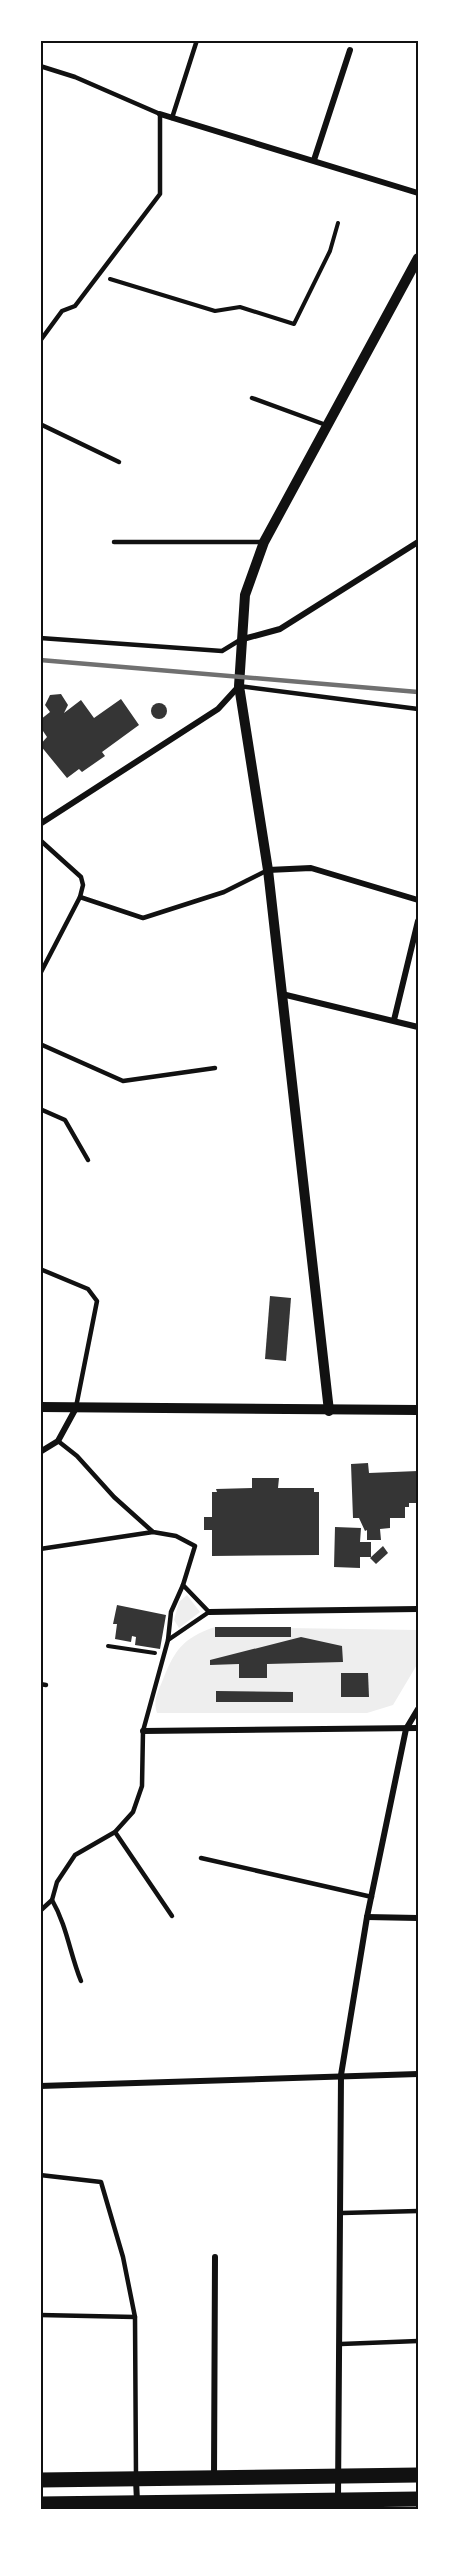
<svg xmlns="http://www.w3.org/2000/svg" width="459" height="2550" font-family="Helvetica,sans-serif">
  <rect width="100%" height="100%" fill="#fff"/>
  <g fill="#eee">
    <path d="M 187,1595 L 200,1612 L 179,1628 L 174,1620 L 179,1602 Z"/>
    <path d="M 215,1627 L 418,1630 L 418,1663 L 393,1705 L 367,1713 L 157,1713 C 153,1701 157,1694 162,1682 C 174,1651 182,1638 215,1627 Z"/>
  </g>
  <g fill="#353535">
    <path d="M 61,694 L 68,705 L 64,713 L 81,700 L 94,718 L 121,699 L 139,725 L 102,752 L 105,756 L 82,772 L 79,769 L 67,778 L 40,745 L 47,737 L 43,731 L 40,720 L 50,712 L 45,705 L 50,695 Z"/>
    <circle cx="159" cy="711" r="8"/>
    <path d="M 270,1296 L 291,1298 L 286,1361 L 265,1359 Z"/>
    <path d="M 368,1463 L 369,1473 L 418,1471 L 418,1503 L 409,1503 L 409,1507 L 405,1507 L 405,1518 L 390,1518 L 390,1528 L 380,1529 L 381,1540 L 367,1540 L 367,1530 L 365,1531 L 359,1518 L 353,1518 L 351,1464 Z"/>
    <path d="M 252,1478 L 279,1478 L 278,1488 L 314,1488 L 314,1492 L 319,1492 L 319,1555 L 212,1556 L 212,1530 L 204,1530 L 204,1517 L 212,1517 L 212,1492 L 217,1492 L 216,1489 L 252,1488 Z"/>
    <path d="M 335,1527 L 361,1528 L 360,1542 L 371,1542 L 371,1557 L 360,1557 L 360,1568 L 334,1567 Z"/>
    <path d="M 383,1546 L 388,1553 L 376,1564 L 370,1558 Z"/>
    <path d="M 117,1605 L 166,1615 L 160,1649 L 135,1645 L 136,1637 L 132,1636 L 131,1642 L 115,1639 L 117,1624 L 113,1624 Z"/>
    <rect x="215" y="1627" width="76" height="10"/>
    <path d="M 301,1637 L 342,1646 L 343,1662 L 267,1664 L 267,1678 L 239,1678 L 239,1664 L 210,1665 L 210,1660 Z"/>
    <path d="M 341,1673 L 368,1673 L 369,1697 L 341,1697 Z"/>
    <path d="M 216,1691 L 293,1692 L 293,1702 L 216,1702 Z"/>
  </g>
  <g fill="none" stroke-linecap="round" stroke-linejoin="round">
    <g stroke="#111" stroke-width="4">
      <path d="M 110,279 L 215,311 L 240,307 L 294,324 L 330,251 L 338,223"/>
      <path d="M 108,1646 L 155,1653"/>
    </g>
    <g stroke="#111" stroke-width="4.5">
      <path d="M 40,66 L 75,77 L 160,114 L 160,194 L 75,306 L 62,311 L 40,341"/>
      <path d="M 172,118 L 197,40"/>
      <path d="M 252,398 L 326,425"/>
      <path d="M 40,424 L 119,462"/>
      <path d="M 114,542 L 264,542"/>
      <path d="M 40,638 L 222,651 L 240,640"/>
      <path d="M 239,686 L 418,709"/>
      <path d="M 40,840 L 81,877 L 83,885 L 80,897 L 40,974"/>
      <path d="M 80,897 L 143,918 L 224,892 L 268,870"/>
      <path d="M 40,1044 L 123,1081 L 215,1068"/>
      <path d="M 40,1109 L 65,1120 L 88,1160"/>
      <path d="M 40,1269 L 88,1289 L 97,1301 L 76,1407"/>
      <path d="M 40,1549 L 153,1532"/>
      <path d="M 168,1640 L 171,1612 L 183,1585"/>
      <path d="M 40,1684 L 46,1685"/>
      <path d="M 115,1832 L 172,1916"/>
      <path d="M 201,1858 L 372,1897"/>
      <path d="M 52,1900 C 67,1926 70,1954 81,1981"/>
      <path d="M 40,1911 L 52,1900 L 57,1882 L 75,1855 L 115,1832 L 133,1812 L 142,1786 L 143,1731 L 168,1640 L 209,1612 L 183,1585 L 195,1546 L 176,1536 L 153,1532 L 114,1497 L 77,1456 L 58,1441"/>
      <path d="M 40,2175 L 101,2182 L 123,2257 L 135,2317 L 136,2477"/>
      <path d="M 342,2213 L 418,2211"/>
      <path d="M 40,2315 L 135,2317"/>
      <path d="M 341,2344 L 418,2341"/>
    </g>
    <g stroke="#111" stroke-width="6">
      <path d="M 160,114 L 418,193"/>
      <path d="M 314,160 L 350,50"/>
      <path d="M 243,639 L 280,629 L 418,542"/>
      <path d="M 40,824 L 218,709 L 239,686"/>
      <path d="M 268,870 L 311,868 L 418,900"/>
      <path d="M 282,994 L 418,1027"/>
      <path d="M 394,1020 L 418,921"/>
      <path d="M 40,1452 L 58,1441 L 76,1408"/>
      <path d="M 209,1612 L 418,1609"/>
      <path d="M 143,1731 L 418,1728"/>
      <path d="M 367,1917 L 418,1918"/>
      <path d="M 40,2086 L 418,2074"/>
      <path d="M 214,2478 L 215,2257"/>
      <path d="M 136,2480 L 137,2501"/>
      <path d="M 338,2499 L 341,2075 L 367,1917 L 406,1729 L 418,1709"/>
    </g>
    <g stroke="#111" stroke-width="10">
      <path d="M 40,1407 L 418,1410"/>
      <path d="M 329,1411 L 268,870 L 239,686 L 245,595 L 264,542 L 418,258"/>
    </g>
    <g stroke="#111" stroke-width="15">
      <path d="M 40,2480 L 418,2475"/>
      <path d="M 40,2504 L 418,2499"/>
    </g>
    <path stroke="#707070" stroke-width="4.5" d="M 40,660 L 418,692"/>
  </g>
  <rect width="459" height="2550" fill="none" stroke="#ffffff" stroke-width="84"/>
  <rect x="42" y="42" width="375" height="2466" fill="none" stroke="#111" stroke-width="2"/>
</svg>
